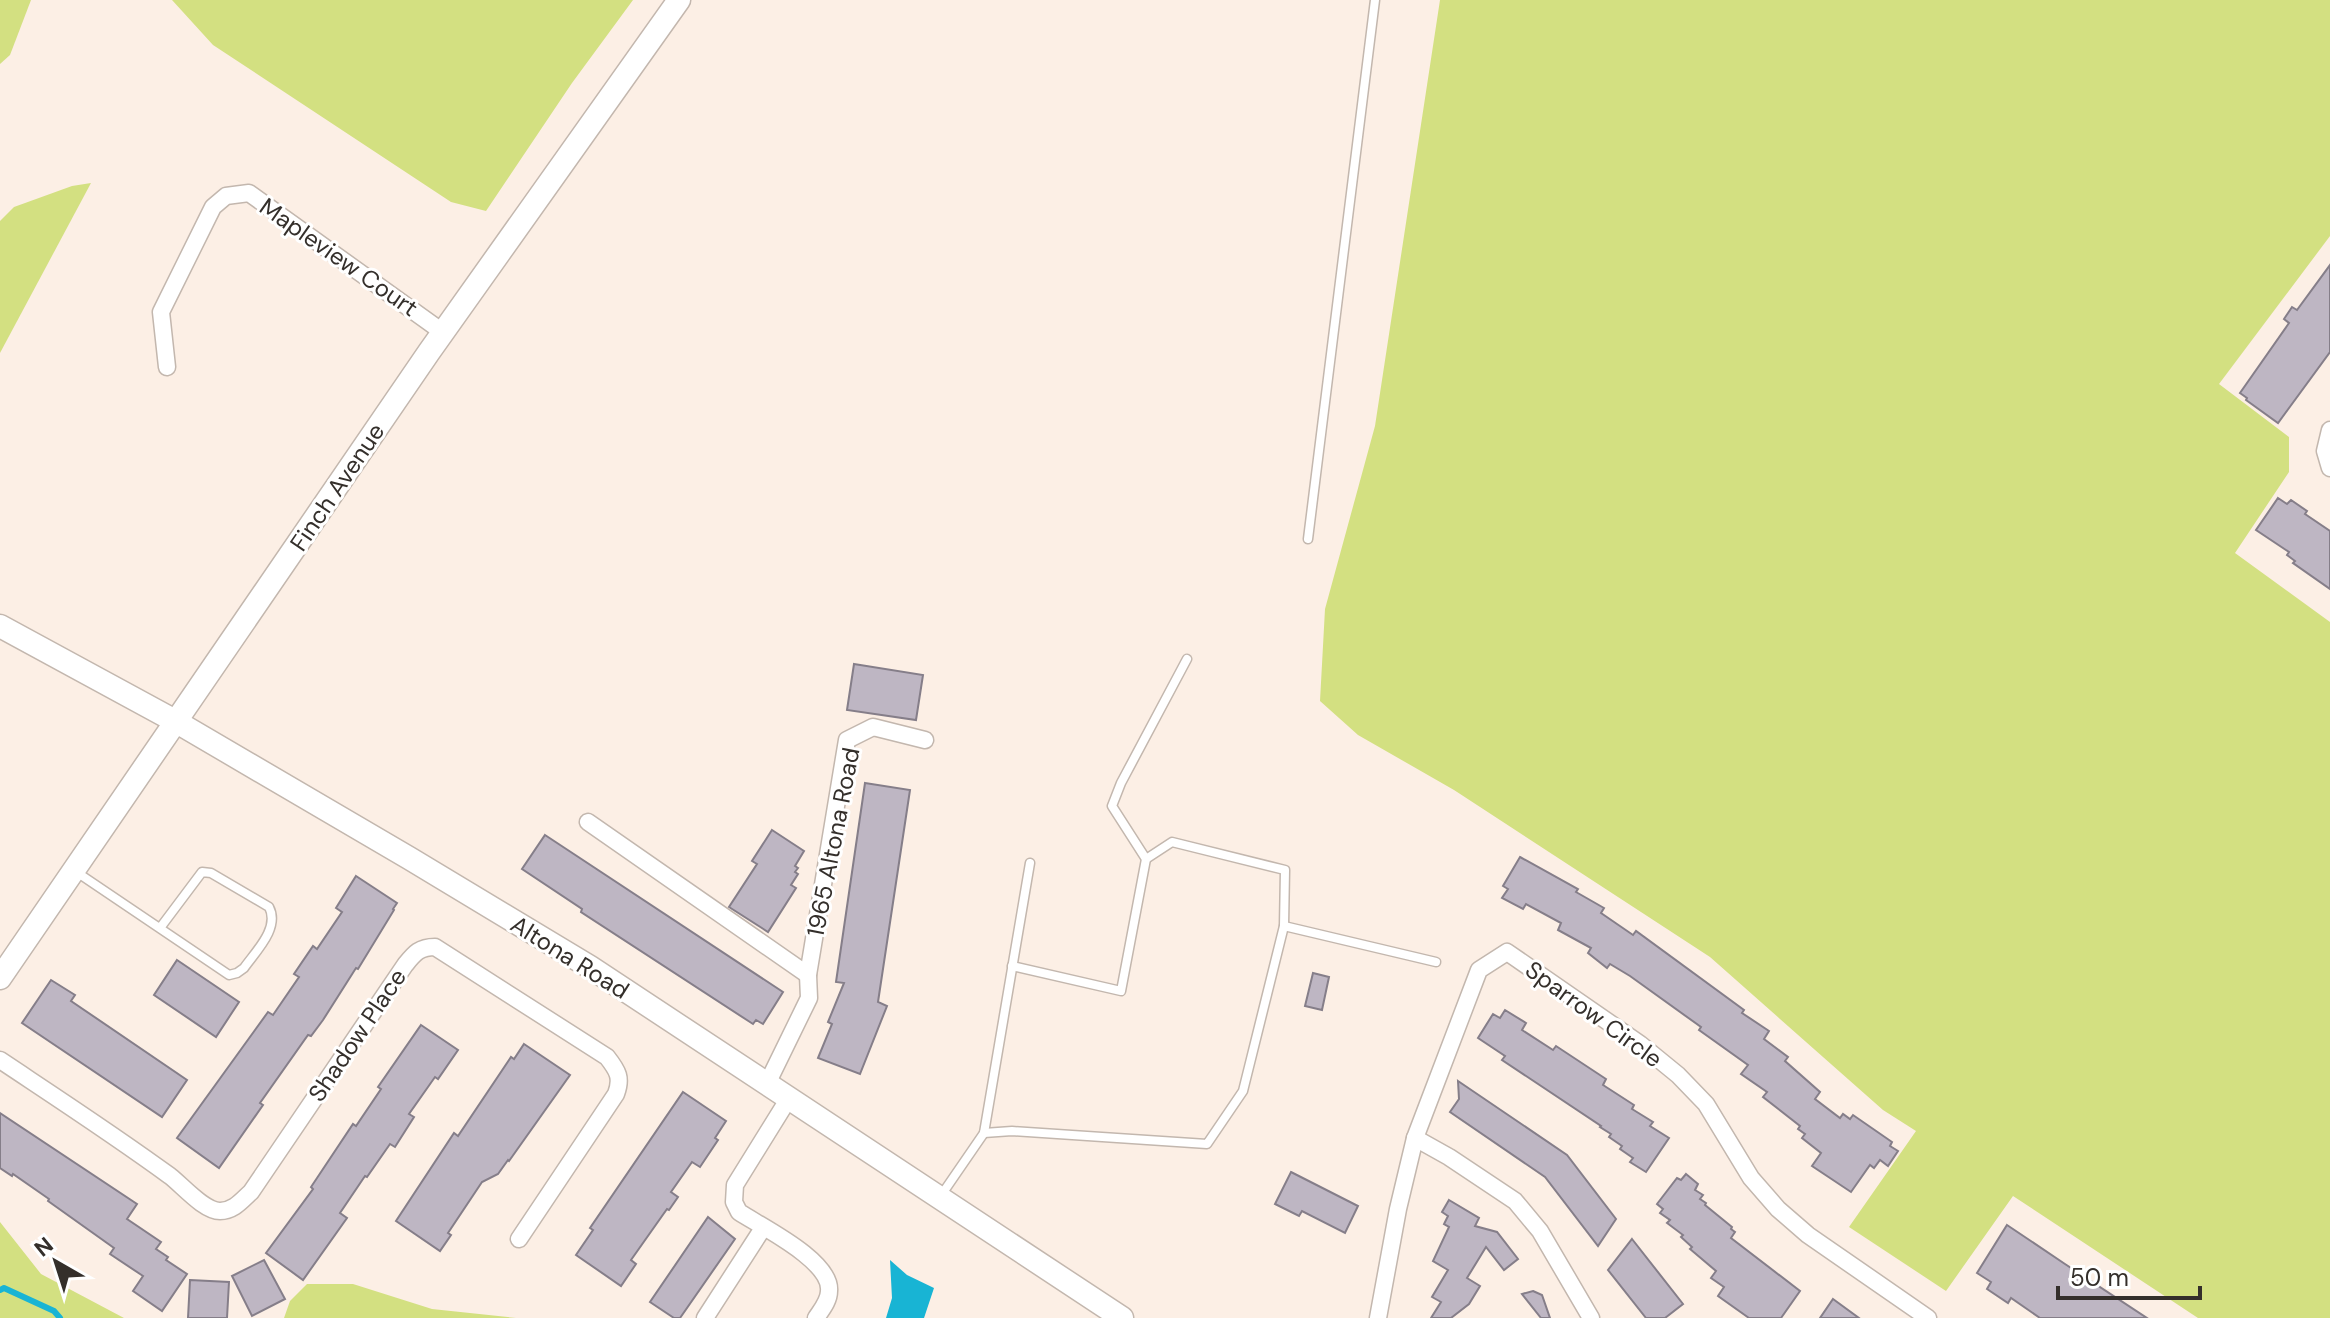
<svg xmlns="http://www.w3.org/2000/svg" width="2330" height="1318" font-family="'DM Sans',sans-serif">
  <rect width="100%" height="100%" fill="#fcefe5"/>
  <g fill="#d3e081">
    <path d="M 0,0 L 31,0 L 10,55 L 0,64 Z"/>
    <path d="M 172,0 L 633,0 L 572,83 L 486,211 L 451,202 L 213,45 Z"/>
    <path d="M 1440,0 L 2330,0 L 2330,236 L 2219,384 L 2289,437 L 2289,472 L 2235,553 L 2330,622 L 2330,1318 L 2198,1318 L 2013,1196 L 1946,1291 L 1849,1227 L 1916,1131 L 1883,1110 L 1710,957 L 1454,790 L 1358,735 L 1320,701 L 1325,609 L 1375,426 Z"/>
    <path d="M 91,183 L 0,353 L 0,221 L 14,207 L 72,186 Z"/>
    <path d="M 0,1222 L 41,1274 L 124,1318 L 0,1318 Z"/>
    <path d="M 307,1284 L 353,1284 L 432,1309 L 516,1318 L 284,1318 L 290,1301 Z"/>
  </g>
  <path fill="#18b4d4" d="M 890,1260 L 907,1275 L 934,1288 L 924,1318 L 886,1318 L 892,1298 Z"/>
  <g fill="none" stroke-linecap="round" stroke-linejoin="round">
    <path stroke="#18b4d4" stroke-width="6" d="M 0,1290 L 4,1288 L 54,1311 L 60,1318"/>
  </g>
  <g fill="#beb6c3" stroke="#857e89" stroke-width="2">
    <path d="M 2330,265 L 2330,352 L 2278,423 L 2246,400 L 2247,398 L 2240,393 L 2289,323 L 2284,319 L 2292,307 L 2297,310 Z"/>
    <path d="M 2278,498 L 2287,504 L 2291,500 L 2307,511 L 2305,514 L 2330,531 L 2330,589 L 2293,563 L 2295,561 L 2287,555 L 2289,552 L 2256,530 Z"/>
    <path d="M 854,664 L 923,675 L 916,720 L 847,710 Z"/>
    <path d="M 865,783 L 910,790 L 878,1002 L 887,1006 L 860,1074 L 818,1058 L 832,1024 L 828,1022 L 844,983 L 836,982 Z"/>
    <path d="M 772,830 L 804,851 L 795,866 L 798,868 L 795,872 L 798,874 L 791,885 L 796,888 L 768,932 L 729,907 L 757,864 L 752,861 Z"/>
    <path d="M 545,835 L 783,992 L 763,1024 L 756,1020 L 753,1024 L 581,912 L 582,909 L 522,869 Z"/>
    <path d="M 1520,857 L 1578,889 L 1576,892 L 1604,908 L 1601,913 L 1633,935 L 1636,931 L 1744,1010 L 1742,1013 L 1769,1031 L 1764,1039 L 1788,1057 L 1785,1061 L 1820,1092 L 1815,1099 L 1840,1118 L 1843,1114 L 1850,1119 L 1853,1115 L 1892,1142 L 1890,1146 L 1898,1151 L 1888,1166 L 1880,1160 L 1874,1168 L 1870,1165 L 1851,1192 L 1812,1166 L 1821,1153 L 1802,1138 L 1805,1134 L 1798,1129 L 1800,1126 L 1763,1097 L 1767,1092 L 1741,1074 L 1748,1065 L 1699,1030 L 1701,1027 L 1630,976 L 1610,964 L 1607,968 L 1588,953 L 1591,948 L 1558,930 L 1561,923 L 1526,904 L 1523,909 L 1502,898 L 1508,889 L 1503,886 Z"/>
    <path d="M 356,876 L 397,903 L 393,909 L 394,910 L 358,969 L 356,968 L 323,1020 L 311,1036 L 308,1035 L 260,1103 L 263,1105 L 219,1168 L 177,1138 L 268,1012 L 273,1015 L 299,977 L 294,974 L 313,946 L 317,949 L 342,912 L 336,908 Z"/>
    <path d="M 177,960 L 239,1002 L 216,1037 L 154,995 Z"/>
    <path d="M 1313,973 L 1329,977 L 1322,1010 L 1305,1006 Z"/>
    <path d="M 51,980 L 75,995 L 71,1001 L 187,1080 L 162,1117 L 22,1023 Z"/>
    <path d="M 1505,1010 L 1526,1023 L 1522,1030 L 1553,1050 L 1556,1046 L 1606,1079 L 1603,1085 L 1634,1105 L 1632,1109 L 1653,1122 L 1650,1126 L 1669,1138 L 1646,1172 L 1630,1162 L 1633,1158 L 1620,1149 L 1622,1146 L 1609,1137 L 1611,1134 L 1600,1127 L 1601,1126 L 1502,1060 L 1505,1056 L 1478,1038 L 1493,1014 L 1500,1018 Z"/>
    <path d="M 421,1025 L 458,1050 L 438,1079 L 435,1077 L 409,1114 L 414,1117 L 395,1147 L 390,1144 L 367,1177 L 365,1176 L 340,1213 L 347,1218 L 303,1280 L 266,1253 L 313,1189 L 311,1187 L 353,1124 L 356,1126 L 381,1089 L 378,1087 Z"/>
    <path d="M 524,1044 L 570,1075 L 509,1161 L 508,1160 L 498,1174 L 482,1182 L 448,1233 L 451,1235 L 440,1251 L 396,1221 L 454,1133 L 458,1136 L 511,1057 L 514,1059 Z"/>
    <path d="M 1458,1081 L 1567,1155 L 1616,1219 L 1598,1246 L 1545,1177 L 1450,1112 L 1459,1099 Z"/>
    <path d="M 683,1092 L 726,1121 L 715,1138 L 718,1140 L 700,1167 L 692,1162 L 671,1192 L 678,1197 L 669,1210 L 667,1209 L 631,1260 L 636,1264 L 621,1286 L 576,1255 L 593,1230 L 590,1228 Z"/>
    <path d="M 0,1113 L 137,1204 L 127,1219 L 161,1242 L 156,1249 L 168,1257 L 166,1260 L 187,1274 L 162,1311 L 133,1291 L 143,1276 L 110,1254 L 114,1248 L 48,1201 L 49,1199 L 13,1174 L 12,1176 L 0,1168 Z"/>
    <path d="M 1291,1172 L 1358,1206 L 1345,1233 L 1302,1211 L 1299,1216 L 1275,1204 Z"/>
    <path d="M 1686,1174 L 1698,1184 L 1695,1190 L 1703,1195 L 1700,1199 L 1706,1203 L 1705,1205 L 1732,1227 L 1731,1229 L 1735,1232 L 1731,1238 L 1800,1291 L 1781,1318 L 1749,1318 L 1718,1296 L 1724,1287 L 1711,1278 L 1716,1271 L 1690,1249 L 1692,1247 L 1681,1237 L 1683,1235 L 1667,1223 L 1670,1220 L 1660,1213 L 1663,1209 L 1657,1204 L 1677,1178 L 1681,1180 Z"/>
    <path d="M 1449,1200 L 1479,1218 L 1475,1226 L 1497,1232 L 1518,1259 L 1504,1270 L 1486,1247 L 1467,1278 L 1480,1286 L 1469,1304 L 1451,1318 L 1431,1318 L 1441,1302 L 1432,1297 L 1448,1270 L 1433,1261 L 1449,1227 L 1444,1224 L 1448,1216 L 1442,1212 Z"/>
    <path d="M 708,1217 L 735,1239 L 680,1318 L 674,1318 L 650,1302 Z"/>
    <path d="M 2007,1225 L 2065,1264 L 2147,1318 L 2040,1318 L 2011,1298 L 2008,1303 L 1987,1289 L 1991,1282 L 1977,1273 Z"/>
    <path d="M 1632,1239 L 1683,1304 L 1665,1318 L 1646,1318 L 1608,1270 Z"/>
    <path d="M 264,1260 L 285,1299 L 252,1316 L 232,1276 Z"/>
    <path d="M 190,1280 L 229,1282 L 227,1318 L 188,1318 Z"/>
    <path d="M 1533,1291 L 1542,1295 L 1550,1318 L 1541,1318 L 1522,1294 Z"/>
    <path d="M 1833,1299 L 1859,1318 L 1820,1318 Z"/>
  </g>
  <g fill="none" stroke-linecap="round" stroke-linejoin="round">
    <g stroke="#c3b7ae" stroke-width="11">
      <g id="lane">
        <path d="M 1308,539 L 1375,0"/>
        <path d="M 75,871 L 229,975 L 237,973 L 244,968 C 256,951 280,928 269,907 L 211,873 L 202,872 L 160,928"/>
        <path d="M 1284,926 L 1436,962"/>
        <path d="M 1012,966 L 1121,991 L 1146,859 L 1112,806 L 1121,783 L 1187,659"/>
        <path d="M 984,1133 L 1012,1131 L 1207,1144 L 1243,1091 L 1284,926 L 1285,870 L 1172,842 L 1146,859"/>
        <path d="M 940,1197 L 984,1133 L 1030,863"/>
      </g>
    </g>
    <g stroke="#c3b7ae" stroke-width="19">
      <g id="street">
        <path d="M 167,367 L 161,312 L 213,207 L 226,196 L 249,193 L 444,333"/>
        <path d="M 2330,430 L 2325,451 L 2330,468"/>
        <path d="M 588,822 L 808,975"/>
        <path d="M 0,1060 C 57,1098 114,1135 170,1176 C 183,1186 204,1211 220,1211 C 234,1211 242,1200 251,1192 L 405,965 C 414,954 419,947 435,947 L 607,1057 C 618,1071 622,1078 616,1094 L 519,1239"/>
        <path d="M 767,1084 L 809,998 L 808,975 L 847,740 L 873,727 L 925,740"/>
        <path d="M 789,1098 L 735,1185 L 734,1202 L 739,1212 C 762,1227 832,1261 829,1291 C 829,1301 822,1309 816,1318"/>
        <path d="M 1415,1138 L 1449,1157 L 1515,1201 L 1540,1231 L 1591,1318"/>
        <path d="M 705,1318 L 763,1228"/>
        <path d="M 1378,1318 L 1398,1209 L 1415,1138 L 1479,970 L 1507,952 L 1640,1044 L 1678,1075 L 1706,1104 L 1751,1178 L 1778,1209 L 1808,1235 L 1928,1318"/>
      </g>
    </g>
    <g stroke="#c3b7ae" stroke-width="25">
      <g id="secondary">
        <path d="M 0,626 L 175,721 L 409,858 L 590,967 L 1122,1318"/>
        <path d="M 0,978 L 429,352 L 679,0"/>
      </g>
    </g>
    <use href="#lane" stroke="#fff" stroke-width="8"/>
    <use href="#street" stroke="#fff" stroke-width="16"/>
    <use href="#secondary" stroke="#fff" stroke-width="22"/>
  </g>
  <g text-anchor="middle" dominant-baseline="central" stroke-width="6" stroke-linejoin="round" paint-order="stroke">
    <g font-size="24" fill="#342f2b" stroke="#fff">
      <text transform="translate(339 257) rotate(35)">Mapleview Court</text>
      <text transform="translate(337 487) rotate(-56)">Finch Avenue</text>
      <text transform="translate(833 842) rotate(-79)">1965 Altona Road</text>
      <text transform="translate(570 957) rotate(32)">Altona Road</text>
      <text transform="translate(1594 1014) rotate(36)">Sparrow Circle</text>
      <text transform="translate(357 1035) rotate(-56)">Shadow Place</text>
    </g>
  </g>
  <g transform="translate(56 1262) rotate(321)" stroke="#ffffff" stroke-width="6" paint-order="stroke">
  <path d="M0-6L14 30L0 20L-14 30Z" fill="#342f2b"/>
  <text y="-12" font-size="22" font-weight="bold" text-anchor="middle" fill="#342f2b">N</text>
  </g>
  <path d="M2058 1286v12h142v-12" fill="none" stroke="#342f2b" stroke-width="4"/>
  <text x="2070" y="1286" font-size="24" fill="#342f2b" stroke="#ffffff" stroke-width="6" paint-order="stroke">50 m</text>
</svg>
